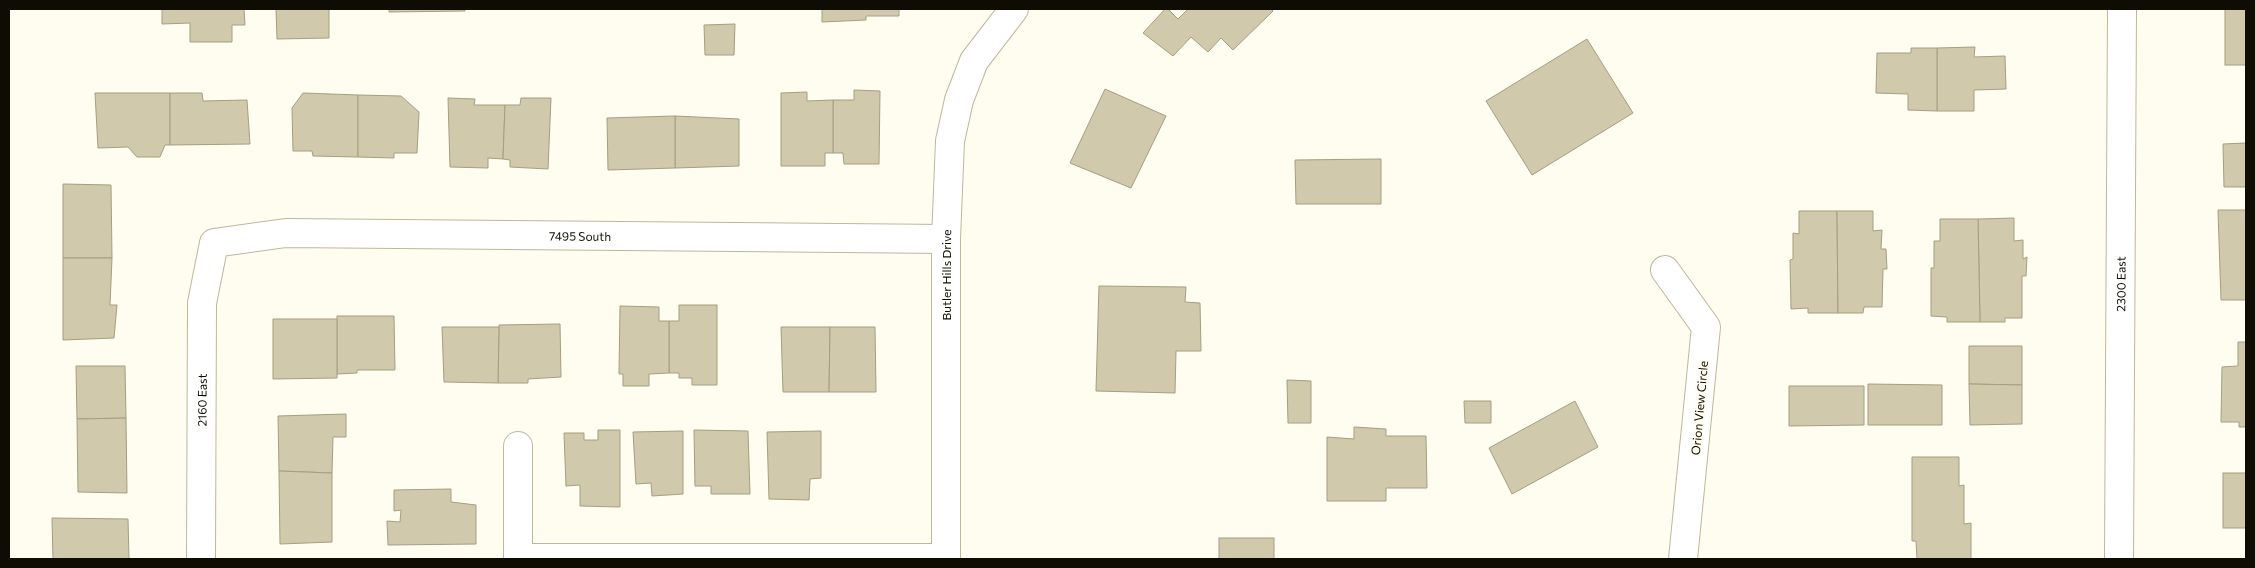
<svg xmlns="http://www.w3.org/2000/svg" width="2255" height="568" font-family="Commissioner,sans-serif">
  <rect width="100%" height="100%" fill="#fffcf0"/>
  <g fill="#d1c9ab" stroke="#a59e81">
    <path d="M 162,9 L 244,9 L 245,25 L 232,25 L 232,42 L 190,42 L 190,23 L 162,24 Z"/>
    <path d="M 276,9 L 329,9 L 329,38 L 277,39 Z"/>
    <path d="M 389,9 L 465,9 L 465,11 L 389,12 Z"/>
    <path d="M 822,9 L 899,9 L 899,16 L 866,16 L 866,20 L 822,22 Z"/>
    <path d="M 1165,9 L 1168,9 L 1178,19 L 1188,9 L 1271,9 L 1273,11 L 1233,50 L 1221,38 L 1208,52 L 1191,37 L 1173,56 L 1143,33 Z"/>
    <rect x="2225" y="9" width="21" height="56"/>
    <path d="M 735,24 L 734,55 L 705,55 L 704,25 Z"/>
    <path d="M 1587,39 L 1633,113 L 1532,175 L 1486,101 Z"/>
    <path d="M 1975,47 L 1974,57 L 2005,56 L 2006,89 L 1974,90 L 1974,111 L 1937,111 L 1937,48 Z"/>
    <path d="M 1911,48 L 1937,48 L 1937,111 L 1908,110 L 1908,94 L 1876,93 L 1877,53 L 1911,53 Z"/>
    <path d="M 1105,89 L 1166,116 L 1131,188 L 1070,163 Z"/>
    <path d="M 854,90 L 880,91 L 879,164 L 844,164 L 843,153 L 833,153 L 833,100 L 854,100 Z"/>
    <path d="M 807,92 L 807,101 L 833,100 L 833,153 L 825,153 L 825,166 L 781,166 L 781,93 Z"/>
    <path d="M 95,93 L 170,93 L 170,145 L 165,145 L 160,157 L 137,157 L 128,147 L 98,148 Z"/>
    <path d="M 170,93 L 202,93 L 203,101 L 247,100 L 250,144 L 170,145 Z"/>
    <path d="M 303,93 L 358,95 L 358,157 L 313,156 L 312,151 L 293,151 L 292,108 Z"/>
    <path d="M 358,95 L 401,96 L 419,112 L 417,153 L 394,153 L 394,158 L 358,157 Z"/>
    <path d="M 448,98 L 475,99 L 474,105 L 505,105 L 503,159 L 488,158 L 488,168 L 450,167 Z"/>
    <path d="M 521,98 L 551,98 L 548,169 L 510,167 L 510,160 L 503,159 L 505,105 L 520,105 Z"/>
    <path d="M 675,116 L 739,119 L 739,166 L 675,168 Z"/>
    <path d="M 675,116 L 675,168 L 608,170 L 607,118 Z"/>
    <path d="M 2246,143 L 2246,187 L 2224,187 L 2223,144 Z"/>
    <path d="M 1381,159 L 1381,204 L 1296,204 L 1295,160 Z"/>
    <path d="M 63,184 L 111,185 L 112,258 L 63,258 Z"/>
    <path d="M 2218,210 L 2246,210 L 2246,300 L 2221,300 Z"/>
    <path d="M 1799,211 L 1837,211 L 1838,313 L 1808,313 L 1808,308 L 1791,309 L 1790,260 L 1793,259 L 1793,233 L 1799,234 Z"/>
    <path d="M 1837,211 L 1873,211 L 1873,231 L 1882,230 L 1881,249 L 1886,249 L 1887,269 L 1883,269 L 1882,307 L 1864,307 L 1863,313 L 1838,313 Z"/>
    <path d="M 2014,218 L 2014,241 L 2023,240 L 2023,259 L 2027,257 L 2026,276 L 2022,276 L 2022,318 L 2005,318 L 2005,322 L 1980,322 L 1978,219 Z"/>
    <path d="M 1940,219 L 1978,219 L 1980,322 L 1947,322 L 1947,317 L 1931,316 L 1931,268 L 1934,268 L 1934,241 L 1940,241 Z"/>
    <path d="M 63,258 L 112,258 L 110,305 L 117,305 L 114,338 L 63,340 Z"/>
    <path d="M 1099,286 L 1186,287 L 1185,302 L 1200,303 L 1201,351 L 1176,351 L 1175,393 L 1096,391 Z"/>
    <path d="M 679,305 L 717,305 L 717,385 L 692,385 L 692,378 L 679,378 L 679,373 L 669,373 L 669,321 L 679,321 Z"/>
    <path d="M 620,306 L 659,307 L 659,321 L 669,321 L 669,373 L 649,374 L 649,386 L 623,386 L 623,374 L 619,374 Z"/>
    <path d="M 337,316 L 394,316 L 395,370 L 357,370 L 357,373 L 337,374 Z"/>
    <path d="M 273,319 L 337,319 L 337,378 L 273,379 Z"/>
    <path d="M 560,324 L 561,377 L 528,379 L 528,383 L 498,383 L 499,325 Z"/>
    <path d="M 442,327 L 499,327 L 498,383 L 444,382 Z"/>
    <path d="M 781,327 L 830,327 L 829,392 L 783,392 Z"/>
    <path d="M 830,327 L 875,327 L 876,392 L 829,392 Z"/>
    <path d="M 2238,342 L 2246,342 L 2246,427 L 2239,427 L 2239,422 L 2221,422 L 2222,367 L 2238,366 Z"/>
    <path d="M 1969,346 L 2022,346 L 2022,385 L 1969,384 Z"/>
    <path d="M 76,366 L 125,366 L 126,418 L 77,419 Z"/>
    <path d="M 1287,380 L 1311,381 L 1311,423 L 1288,423 Z"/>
    <path d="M 1868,384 L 1942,385 L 1942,425 L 1868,425 Z"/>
    <path d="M 1969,384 L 2022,385 L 2022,424 L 1970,425 Z"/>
    <path d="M 1789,386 L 1864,386 L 1864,425 L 1789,426 Z"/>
    <path d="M 1464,401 L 1491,401 L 1491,423 L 1465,423 Z"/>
    <path d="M 1575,401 L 1598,447 L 1512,494 L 1489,448 Z"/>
    <path d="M 346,414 L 346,437 L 333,437 L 332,473 L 279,471 L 278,416 Z"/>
    <path d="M 126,418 L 127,493 L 78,492 L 77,419 Z"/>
    <path d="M 1354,427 L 1386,429 L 1386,436 L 1426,436 L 1427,488 L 1386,488 L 1386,501 L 1327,501 L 1327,437 L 1354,439 Z"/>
    <path d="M 598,430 L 620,430 L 620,507 L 580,506 L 580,485 L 566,486 L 564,433 L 584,433 L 584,440 L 598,440 Z"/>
    <path d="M 694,430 L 748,431 L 750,494 L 711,494 L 711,486 L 695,486 Z"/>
    <path d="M 683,431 L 683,494 L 652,496 L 651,483 L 636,484 L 633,432 Z"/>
    <path d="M 821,431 L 821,478 L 810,479 L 809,500 L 769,499 L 767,432 Z"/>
    <path d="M 1912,457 L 1959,457 L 1959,486 L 1964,485 L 1964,524 L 1971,523 L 1971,559 L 1917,559 L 1916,541 L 1912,541 Z"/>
    <path d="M 279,471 L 332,473 L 332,542 L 280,544 Z"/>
    <rect x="2223" y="473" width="23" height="55"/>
    <path d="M 451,489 L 451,502 L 476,505 L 476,544 L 388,545 L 387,521 L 400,522 L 401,510 L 394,511 L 394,490 Z"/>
    <path d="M 52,518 L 128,519 L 129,559 L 53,559 Z"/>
    <rect x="1219" y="538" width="55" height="21"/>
  </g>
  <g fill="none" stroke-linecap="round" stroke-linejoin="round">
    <g stroke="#bfb79a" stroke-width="30">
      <g id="minor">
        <path d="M 1665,270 L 1706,327 L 1683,559"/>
        <path d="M 518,446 L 518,559"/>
        <path d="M 518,558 L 946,558"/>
        <path id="s1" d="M 201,559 L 202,303 L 214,243 L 286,233 L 946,239"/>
        <path id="s2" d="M 946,559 L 946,239 L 950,141 L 959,100 L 974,61 L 1014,9"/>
      </g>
    </g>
    <g stroke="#bfb79a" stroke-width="30">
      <g id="tertiary">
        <path id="s3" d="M 2119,559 L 2122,9"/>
      </g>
    </g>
    <use href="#minor" stroke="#fff" stroke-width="28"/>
    <use href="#tertiary" stroke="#fff" stroke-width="28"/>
  </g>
  <g text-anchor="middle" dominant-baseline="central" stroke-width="4.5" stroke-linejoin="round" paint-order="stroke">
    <g font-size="12" fill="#0f0c04" stroke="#fffcf0">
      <text stroke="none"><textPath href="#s1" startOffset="684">7495 South</textPath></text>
      <text stroke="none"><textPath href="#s2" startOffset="284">Butler Hills Drive</textPath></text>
      <text stroke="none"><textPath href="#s3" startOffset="275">2300 East</textPath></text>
      <text stroke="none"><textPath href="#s1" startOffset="159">2160 East</textPath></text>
      <text transform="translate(1699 408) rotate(-85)">Orion View Circle</text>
    </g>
  </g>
  <rect width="2255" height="568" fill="none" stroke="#0f0c04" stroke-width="20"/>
</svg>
